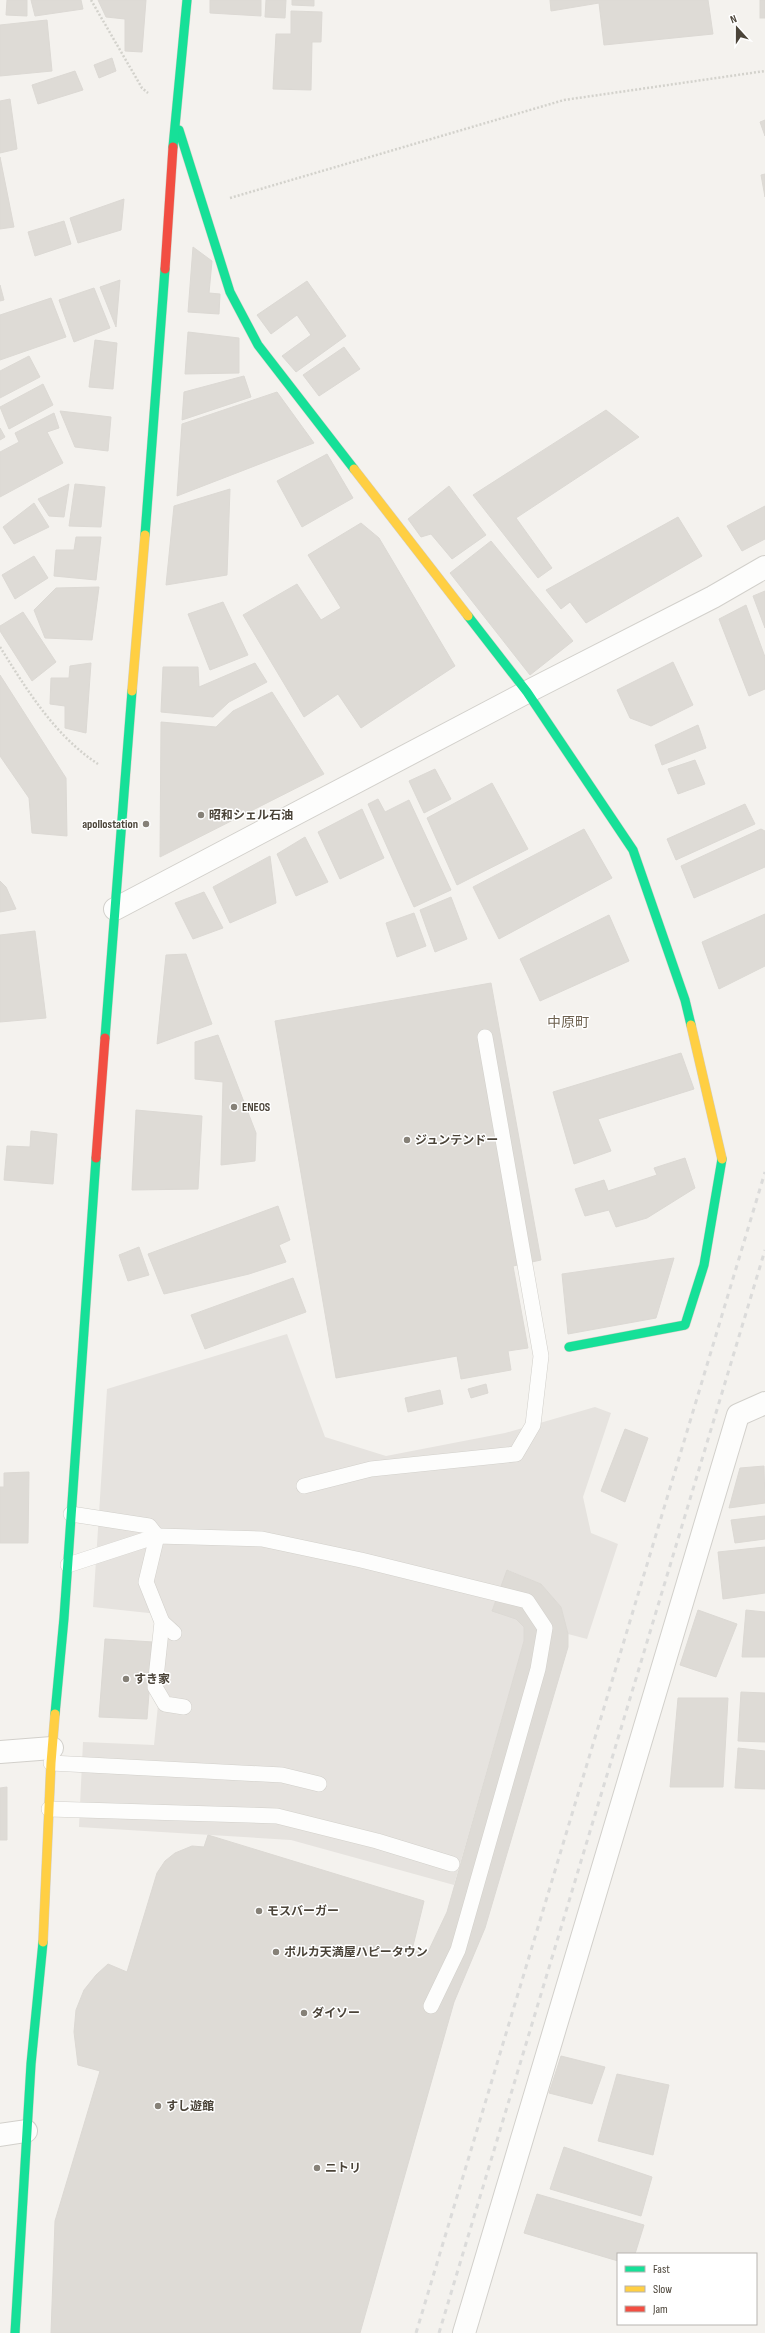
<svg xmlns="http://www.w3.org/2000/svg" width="765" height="2333" font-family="'Sofia Sans Condensed','Noto Sans JP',sans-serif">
  <rect width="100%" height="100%" fill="#f4f2ee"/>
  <path fill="#e6e3df" d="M 287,1334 L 325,1437 L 386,1456 L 505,1433 L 595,1407 L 611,1413 L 583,1497 L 591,1533 L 618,1544 L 587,1639 L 568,1634 L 561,1607 L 541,1584 L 508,1570 L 492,1610 L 516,1619 L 524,1627 L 524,1641 L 454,1885 L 291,1840 L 79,1827 L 83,1742 L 154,1745 L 167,1615 L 93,1607 L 107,1389 Z"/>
  <g fill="#dedbd6" stroke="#dcd9d4">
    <path d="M 7,0 L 27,0 L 27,16 L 6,15 Z"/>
    <path d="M 31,0 L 81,0 L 83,9 L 35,16 Z"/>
    <path d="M 98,0 L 146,0 L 142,52 L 125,51 L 125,19 L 106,17 Z"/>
    <path d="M 210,0 L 261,0 L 261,16 L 210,13 Z"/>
    <path d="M 266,0 L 286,0 L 285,18 L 265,17 Z"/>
    <path d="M 292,0 L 314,0 L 314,6 L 292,5 Z"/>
    <path d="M 550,0 L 708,0 L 713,34 L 604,45 L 599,3 L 551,11 Z"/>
    <rect x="760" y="0" width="5" height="18"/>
    <path d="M 291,11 L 322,12 L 321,42 L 312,42 L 311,90 L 273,89 L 276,34 L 291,34 Z"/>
    <path d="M 47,20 L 52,71 L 0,76 L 0,25 Z"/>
    <path d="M 112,58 L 116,71 L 99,78 L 94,65 Z"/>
    <path d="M 75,71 L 83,90 L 38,104 L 32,85 Z"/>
    <path d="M 10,99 L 17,149 L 0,153 L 0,101 Z"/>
    <path d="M 765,120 L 765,136 L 760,122 Z"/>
    <path d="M 0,157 L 14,227 L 0,229 Z"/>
    <path d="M 765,174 L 765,197 L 761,175 Z"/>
    <path d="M 124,199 L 121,230 L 78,243 L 70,218 Z"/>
    <path d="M 64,221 L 71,244 L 35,256 L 28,232 Z"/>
    <path d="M 193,247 L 212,261 L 209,293 L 220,294 L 219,314 L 188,312 Z"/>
    <path d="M 120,280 L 116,327 L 100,287 Z"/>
    <path d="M 307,281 L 346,336 L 296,372 L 282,356 L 311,335 L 297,315 L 271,334 L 257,315 Z"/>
    <path d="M 0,285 L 4,300 L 0,301 Z"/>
    <path d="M 94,288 L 110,328 L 74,342 L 59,300 Z"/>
    <path d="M 51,298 L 66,337 L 0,360 L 0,315 Z"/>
    <path d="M 188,332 L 239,338 L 239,373 L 185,374 Z"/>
    <path d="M 95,340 L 117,343 L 113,389 L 89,387 Z"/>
    <path d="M 344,347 L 360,369 L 319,396 L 303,375 Z"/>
    <path d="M 29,356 L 40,377 L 0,398 L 0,371 Z"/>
    <path d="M 244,376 L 251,397 L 182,420 L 184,392 Z"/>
    <path d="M 43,384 L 53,405 L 9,429 L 0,407 Z"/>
    <path d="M 277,392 L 314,443 L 177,496 L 182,424 Z"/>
    <path d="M 606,410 L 639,437 L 516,518 L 552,568 L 538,578 L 473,495 Z"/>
    <path d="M 60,411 L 111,417 L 108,451 L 75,447 Z"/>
    <path d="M 54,413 L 59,428 L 47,432 L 63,463 L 0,497 L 0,452 L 19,442 L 15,433 Z"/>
    <path d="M 0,428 L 5,437 L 0,440 Z"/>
    <path d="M 327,454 L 353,498 L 302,527 L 277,481 Z"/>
    <path d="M 69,484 L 64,517 L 49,516 L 38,499 Z"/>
    <path d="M 75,484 L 105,487 L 101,527 L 69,526 Z"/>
    <path d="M 449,486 L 486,535 L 452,559 L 431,534 L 421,537 L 408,519 Z"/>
    <path d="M 230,489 L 227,575 L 166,585 L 174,506 Z"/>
    <path d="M 34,503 L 49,527 L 14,544 L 3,527 Z"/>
    <path d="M 765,506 L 765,539 L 742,551 L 727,526 Z"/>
    <path d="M 678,517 L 702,556 L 586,623 L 570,602 L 561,609 L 546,590 Z"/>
    <path d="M 361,523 L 379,538 L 455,666 L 361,728 L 338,694 L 304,717 L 243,615 L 297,584 L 321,620 L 341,608 L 308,555 Z"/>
    <path d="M 76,537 L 101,537 L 96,580 L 54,576 L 56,550 L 74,550 Z"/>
    <path d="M 491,541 L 573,641 L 530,675 L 450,573 Z"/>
    <path d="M 34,556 L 48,578 L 15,599 L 2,575 Z"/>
    <path d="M 99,587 L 92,640 L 45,638 L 34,610 L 56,588 Z"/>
    <path d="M 765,591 L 765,628 L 753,596 Z"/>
    <path d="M 223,602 L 248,655 L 210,670 L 188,614 Z"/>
    <path d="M 746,605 L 765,657 L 765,689 L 749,696 L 719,619 Z"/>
    <path d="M 23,612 L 56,662 L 32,681 L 0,631 L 0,626 Z"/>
    <path d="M 673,662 L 693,705 L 651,726 L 630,718 L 617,690 Z"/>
    <path d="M 91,663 L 86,733 L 65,728 L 65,706 L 50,704 L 51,678 L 69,678 L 70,666 Z"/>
    <path d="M 255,663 L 267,682 L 229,702 L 213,717 L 161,712 L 163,667 L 198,667 L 199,687 Z"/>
    <path d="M 0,675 L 66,778 L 67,836 L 32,833 L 29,798 L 0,756 Z"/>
    <path d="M 272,692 L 324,774 L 160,857 L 161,722 L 216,727 L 233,711 Z"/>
    <path d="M 698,725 L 706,748 L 662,765 L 655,745 Z"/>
    <path d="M 695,760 L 705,784 L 678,794 L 668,769 Z"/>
    <path d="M 435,769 L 451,799 L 424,813 L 409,781 Z"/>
    <path d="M 492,783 L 528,849 L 457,885 L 427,818 Z"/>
    <path d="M 378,799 L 385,812 L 409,800 L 451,890 L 414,907 L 368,804 Z"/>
    <path d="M 745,804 L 755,824 L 676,860 L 667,839 Z"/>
    <path d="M 362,809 L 384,858 L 340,879 L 318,832 Z"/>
    <path d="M 584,829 L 612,878 L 499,939 L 473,887 Z"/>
    <path d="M 761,829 L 765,831 L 765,867 L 694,898 L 681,866 Z"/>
    <path d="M 305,837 L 328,882 L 296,896 L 277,854 Z"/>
    <path d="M 270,856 L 276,903 L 230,923 L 213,887 Z"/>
    <path d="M 0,881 L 6,887 L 16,909 L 0,912 Z"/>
    <path d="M 204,892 L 223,928 L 193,939 L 175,903 Z"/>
    <path d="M 451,897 L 467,939 L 435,952 L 420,910 Z"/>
    <path d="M 414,913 L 426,946 L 397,957 L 386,923 Z"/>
    <path d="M 765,914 L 765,966 L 719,989 L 702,942 Z"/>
    <path d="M 609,915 L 629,961 L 540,1001 L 520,959 Z"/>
    <path d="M 35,931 L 46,1018 L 0,1022 L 0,935 Z"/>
    <path d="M 186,954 L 212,1024 L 157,1044 L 166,955 Z"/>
    <path d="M 491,983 L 541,1260 L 513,1266 L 528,1348 L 508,1351 L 511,1370 L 461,1379 L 457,1356 L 336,1378 L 275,1021 Z"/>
    <path d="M 218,1035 L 256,1133 L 255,1161 L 221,1165 L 223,1082 L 195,1079 L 195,1042 Z"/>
    <path d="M 681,1053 L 694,1089 L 598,1119 L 611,1151 L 574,1164 L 553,1092 Z"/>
    <path d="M 136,1110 L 202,1116 L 198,1189 L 132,1190 Z"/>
    <path d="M 31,1131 L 57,1134 L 53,1184 L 4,1180 L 7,1146 L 30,1147 Z"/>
    <path d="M 685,1158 L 695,1188 L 647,1218 L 616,1227 L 609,1210 L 585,1216 L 575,1189 L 604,1180 L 608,1191 L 657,1175 L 654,1168 Z"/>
    <path d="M 278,1206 L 290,1240 L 279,1245 L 286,1262 L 249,1274 L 164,1294 L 148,1254 Z"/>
    <path d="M 139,1247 L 149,1275 L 128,1281 L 119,1255 Z"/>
    <path d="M 674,1258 L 656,1318 L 568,1334 L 562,1274 Z"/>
    <path d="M 293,1278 L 306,1312 L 205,1349 L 191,1315 Z"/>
    <path d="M 486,1384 L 488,1393 L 471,1398 L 468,1389 Z"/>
    <path d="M 440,1390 L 443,1404 L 408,1412 L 405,1398 Z"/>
    <path d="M 625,1429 L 648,1438 L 625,1502 L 601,1491 Z"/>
    <path d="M 764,1466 L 765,1503 L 729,1508 L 740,1468 Z"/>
    <path d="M 29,1472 L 28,1543 L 0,1543 L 0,1487 L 4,1487 L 4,1473 Z"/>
    <path d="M 765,1516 L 765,1539 L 735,1543 L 731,1520 Z"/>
    <path d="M 765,1547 L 765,1593 L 723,1599 L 718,1552 Z"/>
    <path d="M 507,1570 L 541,1584 L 561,1607 L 568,1634 L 568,1647 L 485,1928 L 454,2002 L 360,2333 L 51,2333 L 55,2221 L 100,2071 L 78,2065 L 74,2032 L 76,2010 L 84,1990 L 96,1975 L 108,1964 L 127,1972 L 157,1873 L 165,1861 L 175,1853 L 192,1846 L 204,1847 L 208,1835 L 424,1901 L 412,1950 L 427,1954 L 447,1912 L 524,1641 L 524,1627 L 516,1619 L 492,1611 Z"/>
    <path d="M 698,1610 L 737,1624 L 716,1677 L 680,1665 Z"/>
    <path d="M 746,1610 L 765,1612 L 765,1657 L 742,1657 Z"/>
    <path d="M 105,1639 L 153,1642 L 147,1719 L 99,1717 Z"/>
    <path d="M 741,1692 L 765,1693 L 765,1742 L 738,1741 Z"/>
    <path d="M 678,1698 L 728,1698 L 723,1787 L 670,1787 Z"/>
    <path d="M 738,1748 L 765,1751 L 765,1789 L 735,1788 Z"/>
    <path d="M 7,1787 L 7,1840 L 0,1840 L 0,1788 Z"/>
    <path d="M 561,2056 L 605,2067 L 592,2104 L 549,2093 Z"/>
    <path d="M 617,2074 L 669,2085 L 653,2155 L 598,2141 Z"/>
    <path d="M 564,2147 L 652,2177 L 641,2216 L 550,2189 Z"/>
    <path d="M 537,2194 L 644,2225 L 635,2254 L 618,2254 L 618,2261 L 524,2233 Z"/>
  </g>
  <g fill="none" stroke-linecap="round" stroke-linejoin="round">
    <g stroke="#d2d0cb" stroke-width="16">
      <g id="lane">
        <path d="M 304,1486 L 371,1469 L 516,1454 L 533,1425 L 541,1356 L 485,1037"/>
        <path d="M 71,1514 L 149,1526 L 157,1536"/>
        <path d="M 157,1536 L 146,1582 L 162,1622 L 155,1687 L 165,1704 L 184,1707"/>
        <path d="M 68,1565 L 157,1536 L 262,1539 L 361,1560 L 527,1601 L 545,1628 L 538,1669 L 458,1950 L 431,2006"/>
        <path d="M 162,1622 L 174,1633"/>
        <path d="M 51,1763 L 282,1775 L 319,1784"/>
        <path d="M 49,1809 L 277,1816 L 377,1841 L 452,1864"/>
      </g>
    </g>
    <g stroke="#d2d0cb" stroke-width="24">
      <g id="street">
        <path d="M 115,909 L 527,692 L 713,597 L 765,567"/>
        <path d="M 0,1752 L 52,1748"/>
        <path d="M 0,2135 L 26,2131"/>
        <path d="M 464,2333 L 738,1415 L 765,1403"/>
      </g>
    </g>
    <g stroke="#d3cfc5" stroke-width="10">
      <g id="fast">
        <path d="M 179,130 L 230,292 L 258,345 L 354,469"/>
        <path d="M 173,147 L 187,0"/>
        <path d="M 145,535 L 165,269"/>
        <path d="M 468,616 L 527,692 L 633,850 L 685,1000 L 691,1025"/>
        <path d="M 105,1038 L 132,691"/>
        <path d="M 569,1347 L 685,1325 L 704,1265 L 722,1159"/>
        <path d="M 55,1714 L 64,1618 L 96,1158"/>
        <path d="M 15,2333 L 31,2064 L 43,1942"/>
      </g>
    </g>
    <g stroke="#d3cfc5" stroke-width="10">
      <g id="slow">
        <path d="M 354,469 L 468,616"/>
        <path d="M 132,691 L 145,535"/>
        <path d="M 691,1025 L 722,1159"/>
        <path d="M 43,1942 L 51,1763 L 55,1714"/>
      </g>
    </g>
    <g stroke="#d3cfc5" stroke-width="10">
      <g id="jam">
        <path d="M 165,269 L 173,147"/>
        <path d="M 96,1158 L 105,1038"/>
      </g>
    </g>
    <g stroke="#d3d2cc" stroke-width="2.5" stroke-dasharray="2 2" stroke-linecap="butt">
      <path d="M 91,0 L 142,88 L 148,93"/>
      <path d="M 230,198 L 564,100 L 765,71"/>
      <path d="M 0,647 C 27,690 55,736 98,764"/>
    </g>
    <use href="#lane" stroke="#fdfdfc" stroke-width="15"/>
    <use href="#street" stroke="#fdfdfc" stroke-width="22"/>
    <use href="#fast" stroke="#16e098" stroke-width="9"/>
    <use href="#slow" stroke="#ffcf43" stroke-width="9"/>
    <use href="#jam" stroke="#f24e42" stroke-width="9"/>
    <g stroke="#dbdbda" stroke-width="3" stroke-dasharray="5 5" stroke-linecap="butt">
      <path d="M 416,2333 L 765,1172"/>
      <path d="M 439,2333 L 765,1250"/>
    </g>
  </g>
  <g fill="#868178" stroke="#fff" stroke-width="1.5">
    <circle cx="201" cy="815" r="4"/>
    <circle cx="146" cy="824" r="4"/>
    <circle cx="234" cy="1107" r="4"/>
    <circle cx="407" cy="1140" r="4"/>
    <circle cx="126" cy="1679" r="4"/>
    <circle cx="259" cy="1911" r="4"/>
    <circle cx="276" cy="1952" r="4"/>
    <circle cx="304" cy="2013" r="4"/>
    <circle cx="158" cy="2106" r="4"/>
    <circle cx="317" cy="2168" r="4"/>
  </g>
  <g text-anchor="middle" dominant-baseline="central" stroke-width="3" stroke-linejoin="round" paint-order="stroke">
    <g font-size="12" font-weight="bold" fill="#4b4439" stroke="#fff" text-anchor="start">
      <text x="209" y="815">昭和シェル石油</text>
      <text x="138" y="824" text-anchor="end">apollostation</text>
      <text x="242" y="1107">ENEOS</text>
      <text x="415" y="1140">ジュンテンドー</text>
      <text x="134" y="1679">すき家</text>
      <text x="267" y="1911">モスバーガー</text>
      <text x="284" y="1952">ポルカ天満屋ハピータウン</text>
      <text x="312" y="2013">ダイソー</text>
      <text x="166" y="2106">すし遊館</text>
      <text x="325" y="2168">ニトリ</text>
    </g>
    <g font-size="14" fill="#6e6250" stroke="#fff">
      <text x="568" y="1022">中原町</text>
    </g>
  </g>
  <rect x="617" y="2253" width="140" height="72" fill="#ffffff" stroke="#b7b4b0"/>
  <rect x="625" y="2266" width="20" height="6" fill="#16e098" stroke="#b7b4b0"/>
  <text x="653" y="2273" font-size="12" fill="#4b4439">Fast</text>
  <rect x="625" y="2286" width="20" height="6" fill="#ffcf43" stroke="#b7b4b0"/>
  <text x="653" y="2293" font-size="12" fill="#4b4439">Slow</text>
  <rect x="625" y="2306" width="20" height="6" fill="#f24e42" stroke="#b7b4b0"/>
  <text x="653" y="2313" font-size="12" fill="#4b4439">Jam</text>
  <g transform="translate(737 28) rotate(339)" stroke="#ffffff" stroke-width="3" paint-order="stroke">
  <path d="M0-3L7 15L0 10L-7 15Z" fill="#4b4439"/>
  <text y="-6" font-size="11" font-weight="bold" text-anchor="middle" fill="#4b4439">N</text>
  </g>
</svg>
